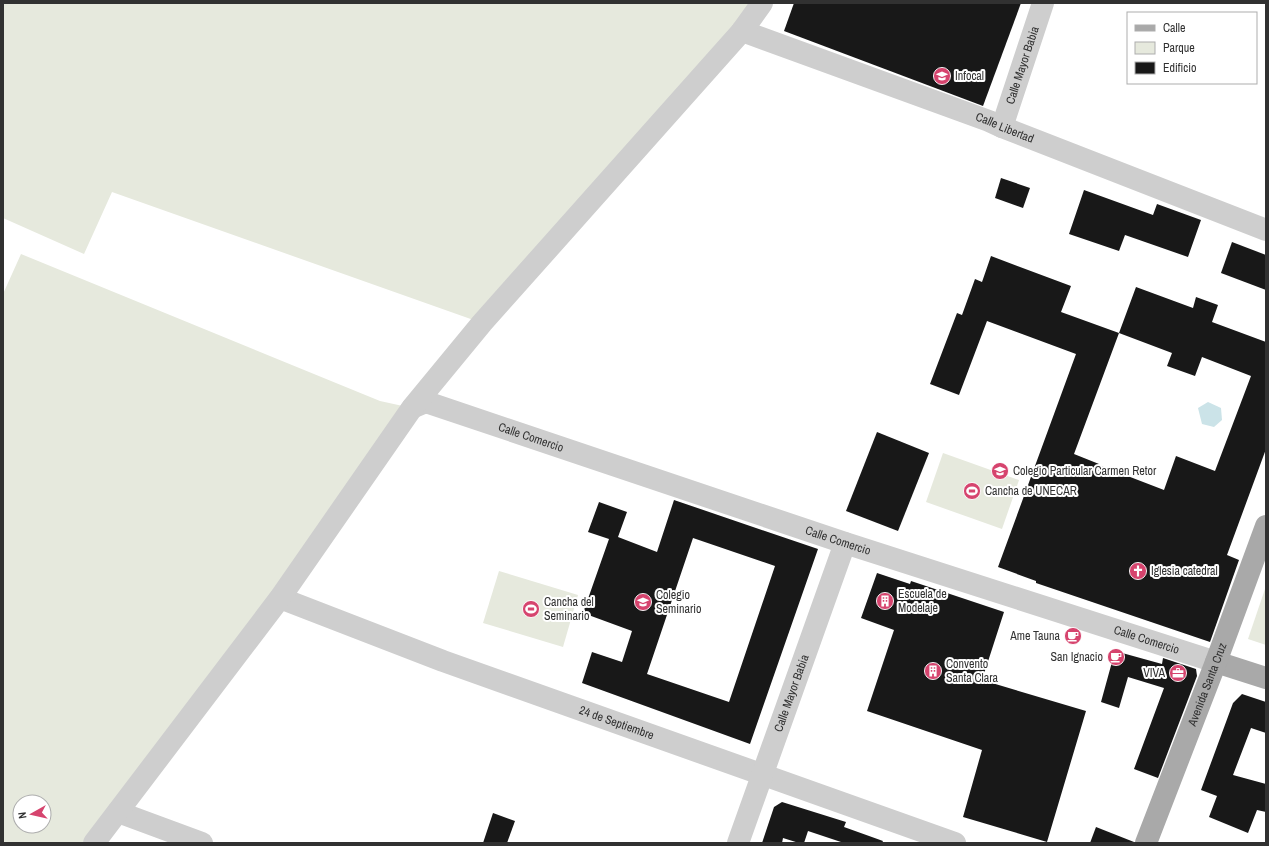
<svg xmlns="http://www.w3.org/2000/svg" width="1269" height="846" font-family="'Archivo Narrow',sans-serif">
  <rect width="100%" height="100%" fill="#fff"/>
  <g fill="#e6e9dd" fill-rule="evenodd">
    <path d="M 3,3 L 762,3 L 482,323 L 112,192 L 84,254 L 3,218 Z"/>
    <path d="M 21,254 L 380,401 L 412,408 L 94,843 L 3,843 L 3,294 ZM 20,802 L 44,802 L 44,826 L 20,826 Z"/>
    <path d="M 943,453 L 1019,480 L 1002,529 L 926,502 Z"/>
    <path d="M 499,571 L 578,595 L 563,647 L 483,623 Z"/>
    <path d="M 1266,586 L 1266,645 L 1248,639 Z"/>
  </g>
  <path fill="#cbe3e8" d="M 1208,402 L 1221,408 L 1222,420 L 1214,427 L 1202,424 L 1198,408 Z"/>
  <g fill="#181818" fill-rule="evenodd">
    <path d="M 794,3 L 1021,3 L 983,106 L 784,31 Z"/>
    <path d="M 1001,178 L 1030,188 L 1023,208 L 995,198 Z"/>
    <path d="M 1084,190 L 1153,215 L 1157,204 L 1201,220 L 1188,257 L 1125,235 L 1119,251 L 1069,234 Z"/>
    <path d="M 1232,242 L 1266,255 L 1266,290 L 1221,273 Z"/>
    <path d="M 991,256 L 1071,286 L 1061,312 L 1119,333 L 1136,287 L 1193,308 L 1196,297 L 1218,305 L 1212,322 L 1266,342 L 1266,449 L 1227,555 L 1239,560 L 1210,642 L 1036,583 L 1036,581 L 998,567 L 1076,354 L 987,321 L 959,395 L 930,384 L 957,313 L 962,315 L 975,279 L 982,282 ZM 1119,333 L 1172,353 L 1167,366 L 1195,376 L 1202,357 L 1251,376 L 1215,471 L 1176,456 L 1164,490 L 1099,465 L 1099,464 L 1074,454 Z"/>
    <path d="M 877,432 L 929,453 L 898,531 L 846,511 Z"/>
    <path d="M 674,500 L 818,549 L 750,744 L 582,683 L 592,652 L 622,662 L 632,631 L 583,613 L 609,539 L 588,532 L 599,502 L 627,512 L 618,537 L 657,552 ZM 693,538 L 775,566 L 729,702 L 647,674 Z"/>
    <path d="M 877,573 L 910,584 L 911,581 L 1004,612 L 982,680 L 1086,711 L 1047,842 L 963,817 L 982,750 L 867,711 L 894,630 L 861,618 Z"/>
    <path d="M 1115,651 L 1162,664 L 1163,658 L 1196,669 L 1197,676 L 1158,778 L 1134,769 L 1164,688 L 1128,677 L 1119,708 L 1101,702 Z"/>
    <path d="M 1242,694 L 1266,702 L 1266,733 L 1251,728 L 1233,775 L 1266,784 L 1266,812 L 1257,810 L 1248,833 L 1209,817 L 1217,796 L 1201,790 L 1233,703 Z"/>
    <path d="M 782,802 L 846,822 L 844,827 L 883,841 L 882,843 L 844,843 L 808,831 L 804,843 L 799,843 L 783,838 L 782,843 L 762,843 L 774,807 Z"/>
    <path d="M 493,813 L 515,821 L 507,843 L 483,843 Z"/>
    <path d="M 1096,827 L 1134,842 L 1134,843 L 1090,843 Z"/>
  </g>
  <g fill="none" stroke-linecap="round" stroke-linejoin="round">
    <g stroke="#cecece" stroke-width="22">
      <path id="s1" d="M 742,31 L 989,121 L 1002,127 L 1266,230"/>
      <path id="s2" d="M 1002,127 L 1043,3"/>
      <path id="s3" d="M 412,408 L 426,402 L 845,543 L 1216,662"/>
      <path id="s4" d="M 280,598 L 443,661 L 955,843"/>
      <path d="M 118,812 L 202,843"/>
      <path d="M 94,843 L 280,598 L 412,408 L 482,323 L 742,31 L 762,3"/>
      <path id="s5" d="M 738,843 L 845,543"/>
    </g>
    <g stroke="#a9a9a9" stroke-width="22">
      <path d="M 1216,662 L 1266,678"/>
      <path id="s6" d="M 1146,843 L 1216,662 L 1266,526"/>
    </g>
  </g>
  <defs>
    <g id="university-disc" transform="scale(0.9)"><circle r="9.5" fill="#d6446e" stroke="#fff"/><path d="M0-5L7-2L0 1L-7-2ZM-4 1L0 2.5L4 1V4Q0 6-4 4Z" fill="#fff"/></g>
    <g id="school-disc" transform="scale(0.9)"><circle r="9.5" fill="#d6446e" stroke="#fff"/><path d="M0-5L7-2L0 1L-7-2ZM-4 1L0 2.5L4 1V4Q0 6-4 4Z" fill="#fff"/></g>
    <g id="stadium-disc" transform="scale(0.9)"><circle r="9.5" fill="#d6446e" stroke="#fff"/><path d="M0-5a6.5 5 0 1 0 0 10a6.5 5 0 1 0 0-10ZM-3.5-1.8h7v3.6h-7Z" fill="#fff"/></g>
    <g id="church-disc" transform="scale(0.9)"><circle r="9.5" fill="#d6446e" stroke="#fff"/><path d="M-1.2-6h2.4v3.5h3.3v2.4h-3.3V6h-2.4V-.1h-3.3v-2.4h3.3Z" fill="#fff"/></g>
    <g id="building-disc" transform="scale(0.9)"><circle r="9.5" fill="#d6446e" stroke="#fff"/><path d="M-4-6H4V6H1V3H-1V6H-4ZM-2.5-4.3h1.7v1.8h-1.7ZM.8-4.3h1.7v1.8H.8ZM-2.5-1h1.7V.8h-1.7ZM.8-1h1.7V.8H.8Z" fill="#fff"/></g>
    <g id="cafe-disc" transform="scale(0.9)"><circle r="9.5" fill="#d6446e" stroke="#fff"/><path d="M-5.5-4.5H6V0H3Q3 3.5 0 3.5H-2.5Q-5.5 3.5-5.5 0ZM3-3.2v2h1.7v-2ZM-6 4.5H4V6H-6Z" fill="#fff"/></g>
    <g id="office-disc" transform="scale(0.9)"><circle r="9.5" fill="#d6446e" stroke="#fff"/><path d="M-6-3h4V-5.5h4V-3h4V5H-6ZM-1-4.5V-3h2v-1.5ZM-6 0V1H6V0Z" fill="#fff"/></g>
  </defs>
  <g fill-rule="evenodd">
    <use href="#university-disc" x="942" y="76"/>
    <use href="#school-disc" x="1000" y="471"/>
    <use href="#stadium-disc" x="972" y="491"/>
    <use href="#church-disc" x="1138" y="571"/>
    <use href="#building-disc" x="885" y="601"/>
    <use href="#school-disc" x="643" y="602"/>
    <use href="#stadium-disc" x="531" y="609"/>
    <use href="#cafe-disc" x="1073" y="636"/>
    <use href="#cafe-disc" x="1116" y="657"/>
    <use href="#building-disc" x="933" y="671"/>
    <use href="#office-disc" x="1178" y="673"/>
  </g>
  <g text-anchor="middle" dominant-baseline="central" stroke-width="4" stroke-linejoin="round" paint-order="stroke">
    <g font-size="12" fill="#313131" stroke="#fff">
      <text stroke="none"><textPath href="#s2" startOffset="65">Calle Mayor Babia</textPath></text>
      <text stroke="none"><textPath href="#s1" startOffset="280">Calle Libertad</textPath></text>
      <text stroke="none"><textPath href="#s3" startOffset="126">Calle Comercio</textPath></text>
      <text stroke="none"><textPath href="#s3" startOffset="450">Calle Comercio</textPath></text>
      <text stroke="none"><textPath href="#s3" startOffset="774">Calle Comercio</textPath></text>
      <text stroke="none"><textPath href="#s6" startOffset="170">Avenida Santa Cruz</textPath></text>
      <text stroke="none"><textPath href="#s5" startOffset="159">Calle Mayor Babia</textPath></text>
      <text stroke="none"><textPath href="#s4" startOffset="359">24 de Septiembre</textPath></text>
    </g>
    <g font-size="12" fill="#313131" stroke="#fff" text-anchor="start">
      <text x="955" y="76">Infocal</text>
      <text x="1013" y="471">Colegio Particular Carmen Retor</text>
      <text x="985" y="491">Cancha de UNECAR</text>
      <text x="1151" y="571">Iglesia catedral</text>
      <text x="898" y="594">Escuela de<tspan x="898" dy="14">Modelaje</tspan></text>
      <text x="656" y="595">Colegio<tspan x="656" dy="14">Seminario</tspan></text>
      <text x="544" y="602">Cancha del<tspan x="544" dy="14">Seminario</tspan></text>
      <text x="1060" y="636" text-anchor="end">Ame Tauna</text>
      <text x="1103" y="657" text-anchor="end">San Ignacio</text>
      <text x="946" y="664">Convento<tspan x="946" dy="14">Santa Clara</tspan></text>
      <text x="1165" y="673" text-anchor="end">VIVA</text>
    </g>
  </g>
  <rect width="1269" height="846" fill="none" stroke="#313131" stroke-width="8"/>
  <rect x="1127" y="12" width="130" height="72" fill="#ffffff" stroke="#adadad"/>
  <rect x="1135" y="25" width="20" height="6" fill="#a9a9a9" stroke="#adadad"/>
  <text x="1163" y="32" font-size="12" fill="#313131">Calle</text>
  <rect x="1135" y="42" width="20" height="12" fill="#e6e9dd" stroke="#adadad"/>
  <text x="1163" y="52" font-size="12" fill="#313131">Parque</text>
  <rect x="1135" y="62" width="20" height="12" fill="#181818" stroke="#adadad"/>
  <text x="1163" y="72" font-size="12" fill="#313131">Edificio</text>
  <g transform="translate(32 814) rotate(262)"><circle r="19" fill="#ffffff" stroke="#adadad"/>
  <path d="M0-3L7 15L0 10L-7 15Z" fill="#d6446e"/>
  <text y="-6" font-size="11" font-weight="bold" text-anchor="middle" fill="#313131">N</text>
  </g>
</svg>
